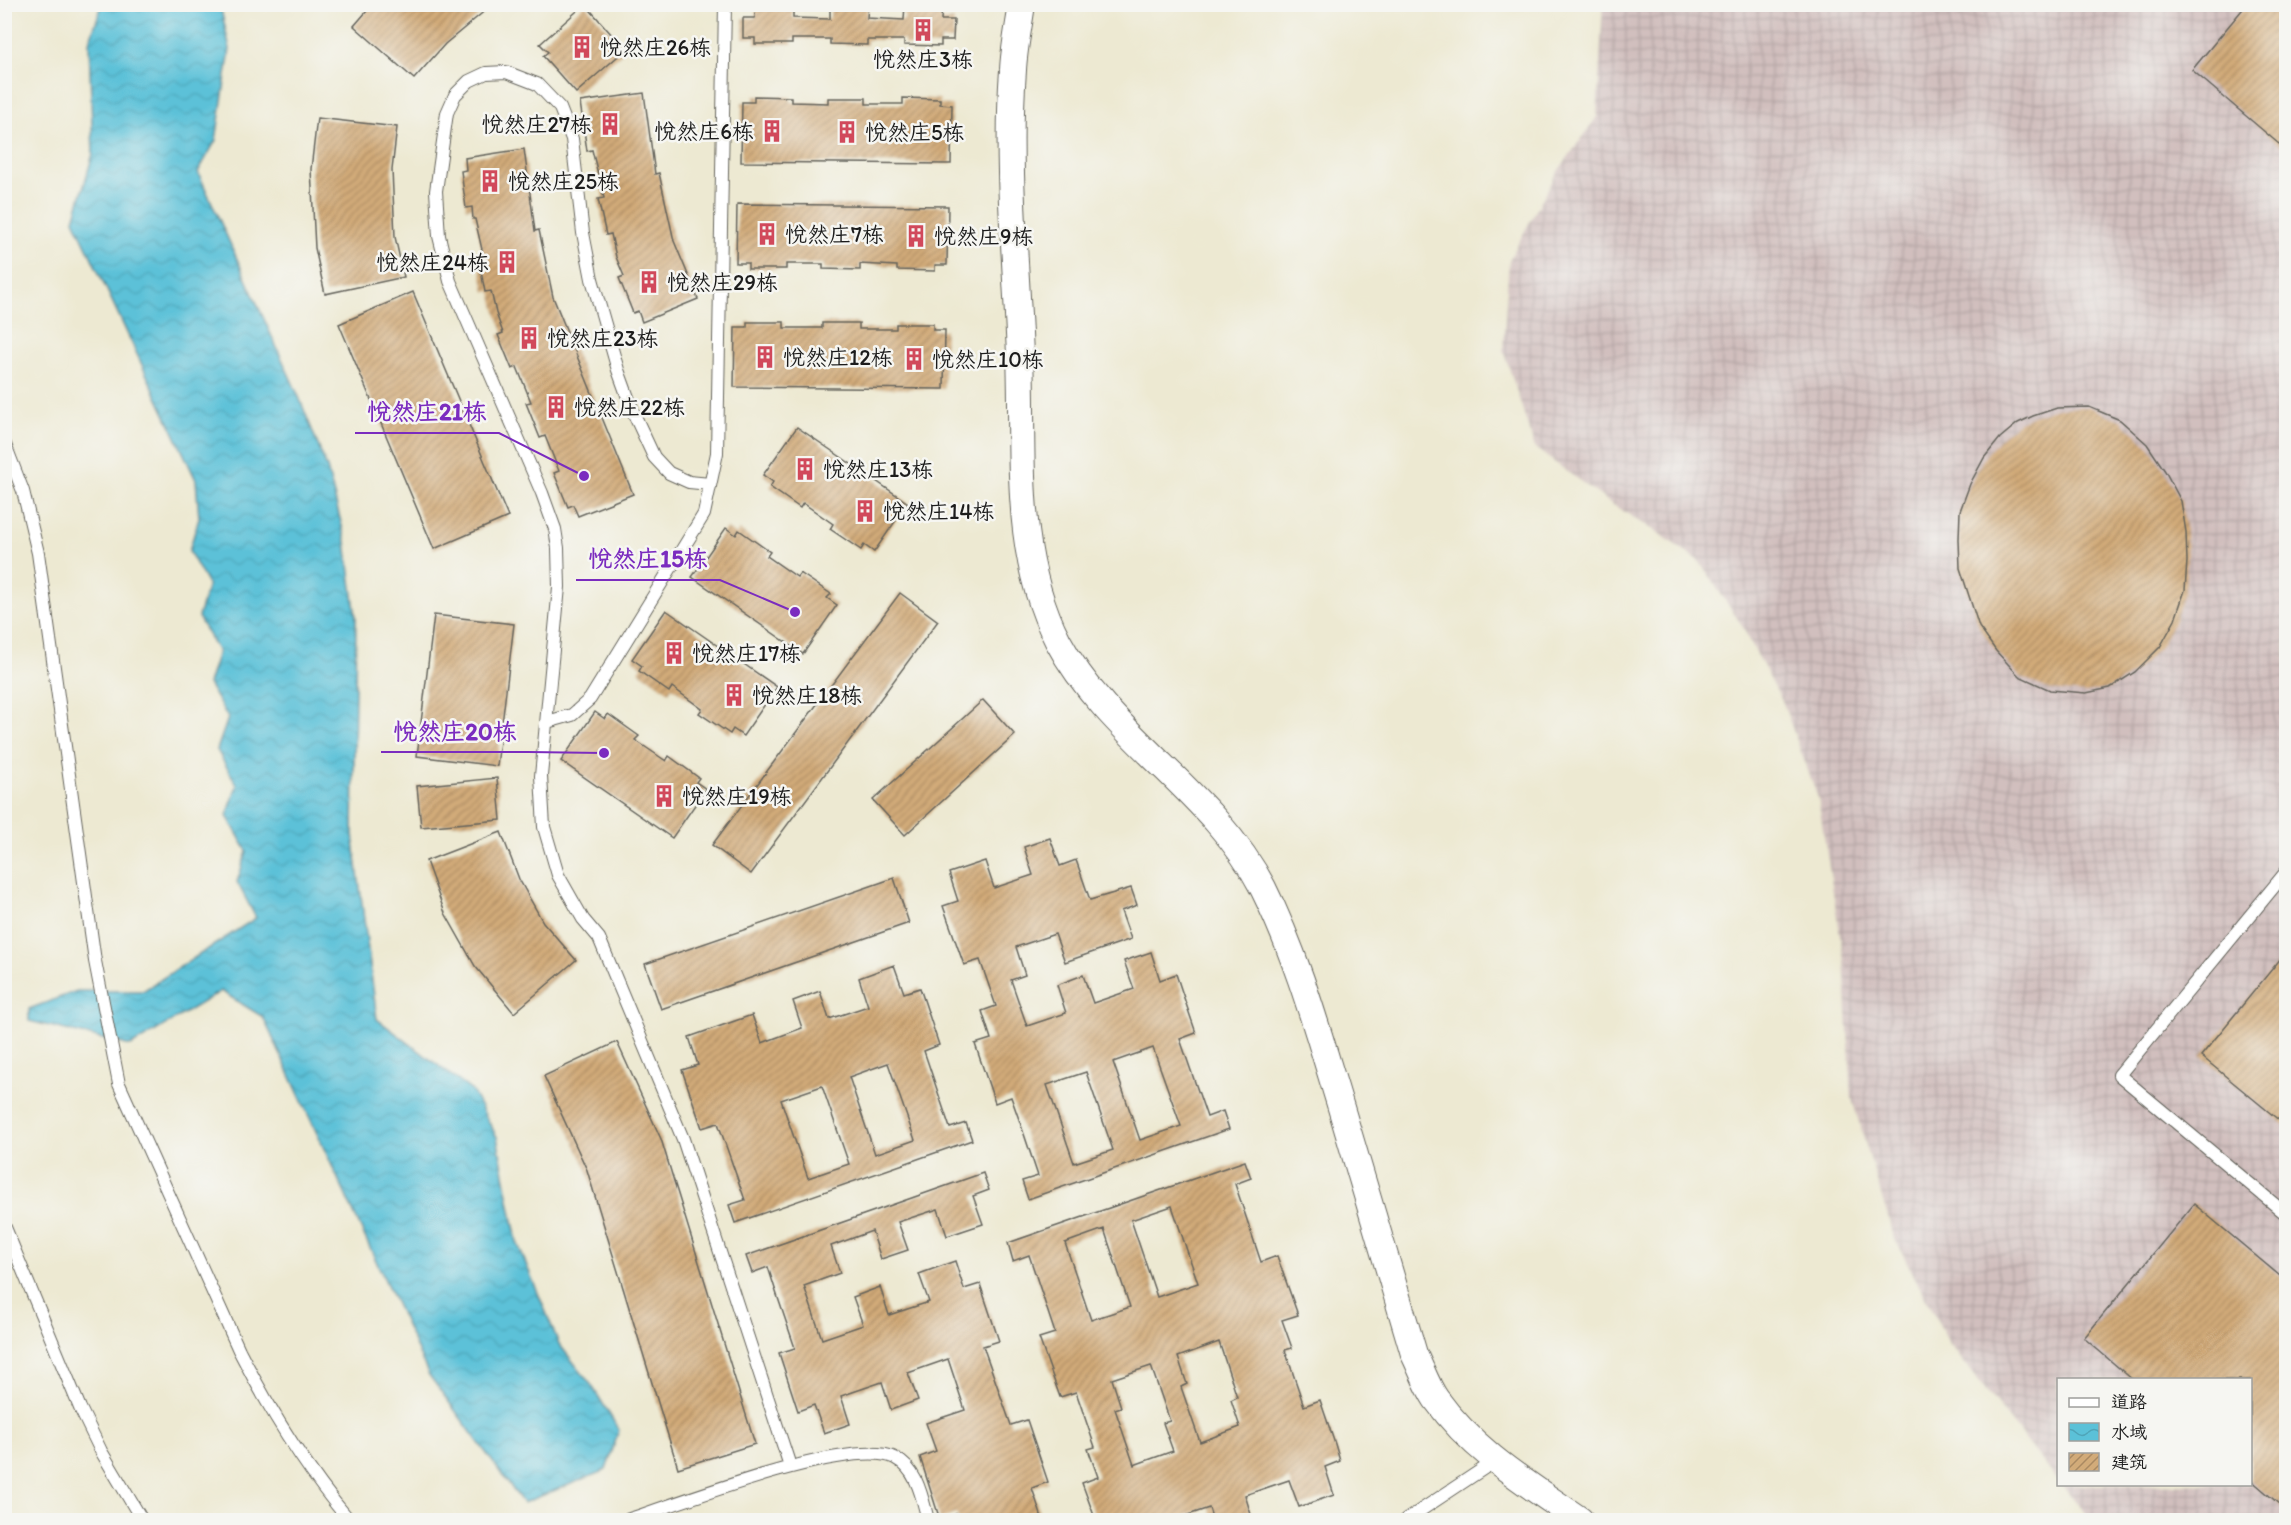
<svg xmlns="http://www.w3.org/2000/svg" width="2291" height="1525" font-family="Itim,'LXGW WenKai TC',sans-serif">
  <defs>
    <pattern id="industrial-grid" width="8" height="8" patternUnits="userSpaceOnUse" patternTransform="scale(1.5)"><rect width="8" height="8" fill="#d1bfbe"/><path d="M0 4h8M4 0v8" fill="none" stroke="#b3a4a3"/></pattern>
    <pattern id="water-waves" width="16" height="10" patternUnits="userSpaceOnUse" patternTransform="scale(1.5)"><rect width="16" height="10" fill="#5bc1d8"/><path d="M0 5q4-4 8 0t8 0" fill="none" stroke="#4fa5b9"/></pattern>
    <pattern id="building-hatch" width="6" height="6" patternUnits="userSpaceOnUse" patternTransform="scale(1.5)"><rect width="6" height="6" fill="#d2ab79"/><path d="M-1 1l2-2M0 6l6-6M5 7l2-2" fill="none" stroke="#aa8a62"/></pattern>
  </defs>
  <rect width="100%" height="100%" fill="#f6f6f2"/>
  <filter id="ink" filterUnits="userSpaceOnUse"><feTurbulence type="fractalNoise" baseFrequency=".0167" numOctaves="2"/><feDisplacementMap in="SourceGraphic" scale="12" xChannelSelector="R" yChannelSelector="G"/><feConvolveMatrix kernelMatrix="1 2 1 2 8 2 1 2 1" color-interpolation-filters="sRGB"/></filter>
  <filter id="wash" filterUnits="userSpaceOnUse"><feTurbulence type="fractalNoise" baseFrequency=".008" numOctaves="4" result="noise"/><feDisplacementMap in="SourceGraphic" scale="24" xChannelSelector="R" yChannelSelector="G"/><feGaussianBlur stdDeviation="1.35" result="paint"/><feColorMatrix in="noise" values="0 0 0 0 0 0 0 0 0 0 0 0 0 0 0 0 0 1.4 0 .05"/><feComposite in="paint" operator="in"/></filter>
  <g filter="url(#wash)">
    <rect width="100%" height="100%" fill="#ede9d2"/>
    <path fill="url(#industrial-grid)" d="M 1603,5 L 2286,5 L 2286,1520 L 2092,1520 L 2062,1485 L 2250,1484 L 2250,1380 L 2058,1380 L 2058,1481 L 1950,1345 L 1894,1237 L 1852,1099 L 1844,960 L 1818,798 L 1783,703 L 1741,624 L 1699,561 L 1657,532 L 1610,503 L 1535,448 L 1503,349 L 1509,260 L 1556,174 L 1597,117 Z"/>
    <path fill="url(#water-waves)" stroke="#3c6e7a" stroke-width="1.5" d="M 102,5 L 220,5 L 230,49 L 216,140 L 198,172 L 299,397 L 327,468 L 346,542 L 356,618 L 353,834 L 377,1019 L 472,1091 L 497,1137 L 517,1242 L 559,1344 L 592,1386 L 619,1430 L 606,1470 L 523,1503 L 429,1375 L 263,1017 L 221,991 L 131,1046 L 29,1021 L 29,1009 L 77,991 L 143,991 L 256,918 L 237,882 L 247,851 L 227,816 L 237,785 L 217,750 L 228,718 L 208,684 L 218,652 L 198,617 L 208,585 L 189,551 L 199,518 L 196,480 L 74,220 L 93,154 L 89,42 Z"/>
    <g id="blocks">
      <g fill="url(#building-hatch)" fill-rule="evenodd">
        <path d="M 373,4 L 493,4 L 445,44 L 414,79 L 354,26 Z"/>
        <path d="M 585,4 L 625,50 L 576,93 L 543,56 L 548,52 L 540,44 Z"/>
        <path d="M 756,4 L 793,4 L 793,18 L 830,19 L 830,4 L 868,4 L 867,18 L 904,20 L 905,4 L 942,4 L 941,20 L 954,20 L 953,40 L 941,40 L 941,46 L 904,45 L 904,40 L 867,40 L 867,45 L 830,44 L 830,39 L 792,39 L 792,44 L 755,44 L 755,38 L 743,38 L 743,18 L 755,18 Z"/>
        <path d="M 2247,4 L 2286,4 L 2286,150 L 2192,70 Z"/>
        <path d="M 644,93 L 655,174 L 659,173 L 674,241 L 698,299 L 642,322 L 638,311 L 633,313 L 619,278 L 624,276 L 616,257 L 611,234 L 606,235 L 598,199 L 604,198 L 592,150 L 587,151 L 580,102 Z"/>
        <path d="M 754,96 L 791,97 L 791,102 L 828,103 L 828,98 L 866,98 L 866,104 L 903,104 L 903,98 L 940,99 L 940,104 L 952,105 L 951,164 L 741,162 L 742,102 L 754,102 Z"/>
        <path d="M 317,118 L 397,127 L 392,170 L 395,237 L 404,277 L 325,294 L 315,248 L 311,169 Z"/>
        <path d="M 524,149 L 535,231 L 539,230 L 553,297 L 633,494 L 578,516 L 573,505 L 568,507 L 554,473 L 559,471 L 545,436 L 540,438 L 526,403 L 531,402 L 517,367 L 512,369 L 498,335 L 503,333 L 496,313 L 491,291 L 485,292 L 478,256 L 483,254 L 475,219 L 473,219 L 472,207 L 466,208 L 461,171 L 466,170 L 465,158 Z"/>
        <path d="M 737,204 L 948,206 L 947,265 L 935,265 L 935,271 L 897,270 L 897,266 L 860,264 L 860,270 L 823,269 L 823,264 L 786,264 L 786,269 L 748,269 L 748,263 L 736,263 Z"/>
        <path d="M 413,292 L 508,517 L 434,549 L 339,324 Z"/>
        <path d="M 747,322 L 784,322 L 784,328 L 822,328 L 822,323 L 859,323 L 859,329 L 896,329 L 896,324 L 933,324 L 933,330 L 945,330 L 944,389 L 734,387 L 735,327 L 747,327 Z"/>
        <path d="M 2089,407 L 2120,420 L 2147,444 L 2165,471 L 2181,501 L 2186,532 L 2187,561 L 2185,590 L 2175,620 L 2160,647 L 2135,672 L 2110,688 L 2086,693 L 2050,690 L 2019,676 L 1996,651 L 1979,627 L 1960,568 L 1959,539 L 1960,511 L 1970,484 L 1984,458 L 2000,438 L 2018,423 L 2033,416 L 2057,408 Z"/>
        <path d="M 797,427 L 908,503 L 874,552 L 864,545 L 861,550 L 830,529 L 833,524 L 803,503 L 800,508 L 770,487 L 773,482 L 763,475 Z"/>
        <path d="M 726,528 L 736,535 L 739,530 L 770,552 L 767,556 L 797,577 L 800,573 L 831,594 L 827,598 L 837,605 L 803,654 L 692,577 Z"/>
        <path d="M 900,593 L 938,621 L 751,874 L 712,845 Z"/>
        <path d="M 666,610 L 777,687 L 743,736 L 733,729 L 730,734 L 699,713 L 702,709 L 672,687 L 669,692 L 639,671 L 642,666 L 632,659 Z"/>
        <path d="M 434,615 L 514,624 L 497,766 L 417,756 Z"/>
        <path d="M 983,700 L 1015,735 L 905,835 L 873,800 Z"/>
        <path d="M 595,712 L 605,719 L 608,714 L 639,736 L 635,740 L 666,761 L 669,756 L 699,778 L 696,782 L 706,789 L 672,838 L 561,761 Z"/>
        <path d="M 497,778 L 501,820 L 421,827 L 417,786 Z"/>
        <path d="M 501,832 L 519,879 L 543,922 L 576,960 L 514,1013 L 475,966 L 445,913 L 426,861 Z"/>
        <path d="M 1050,838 L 1060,866 L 1076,860 L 1090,900 L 1131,888 L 1137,905 L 1121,911 L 1131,939 L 1065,962 L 1055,934 L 1016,947 L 1025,975 L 1011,980 L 1027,1026 L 1066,1013 L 1057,985 L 1083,975 L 1093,1003 L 1134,989 L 1124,961 L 1151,952 L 1160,980 L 1176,974 L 1182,992 L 1196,1033 L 1180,1039 L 1207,1117 L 1223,1111 L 1229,1129 L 1028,1199 L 1022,1181 L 1038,1176 L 1021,1125 L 1011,1097 L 995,1103 L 975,1044 L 991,1039 L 982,1011 L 996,1006 L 980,960 L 964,965 L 943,906 L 958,901 L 949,873 L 985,861 L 994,888 L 1033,875 L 1024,847 ZM 1153,1048 L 1181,1126 L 1140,1140 L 1113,1062 ZM 1086,1072 L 1113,1150 L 1074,1163 L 1047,1085 Z"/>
        <path d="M 894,878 L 909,923 L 661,1009 L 645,964 Z"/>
        <path d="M 2286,952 L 2286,1126 L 2201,1056 Z"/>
        <path d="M 894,965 L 904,993 L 920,988 L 939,1045 L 924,1051 L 950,1128 L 966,1123 L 972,1140 L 735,1223 L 729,1205 L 745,1200 L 718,1123 L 702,1128 L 682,1070 L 698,1065 L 689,1037 L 752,1015 L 762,1043 L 802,1028 L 793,1001 L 820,991 L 829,1019 L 868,1006 L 859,978 ZM 888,1063 L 915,1140 L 875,1154 L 849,1077 ZM 822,1086 L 849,1164 L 808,1178 L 781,1100 Z"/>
        <path d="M 617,1042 L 661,1139 L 755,1444 L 678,1468 L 587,1170 L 544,1076 Z"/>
        <path d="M 1245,1161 L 1251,1178 L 1235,1184 L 1261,1262 L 1277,1256 L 1298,1315 L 1282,1320 L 1292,1348 L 1285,1350 L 1304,1406 L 1320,1400 L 1335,1444 L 1340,1461 L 1325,1467 L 1334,1495 L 1299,1507 L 1289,1480 L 1245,1495 L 1253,1521 L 1213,1521 L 1209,1508 L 1170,1521 L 1096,1521 L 1082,1483 L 1098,1477 L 1088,1449 L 1095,1447 L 1076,1392 L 1060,1397 L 1039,1338 L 1055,1333 L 1029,1255 L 1013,1261 L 1008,1243 ZM 1172,1206 L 1198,1283 L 1157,1297 L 1131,1220 ZM 1104,1229 L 1130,1307 L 1091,1320 L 1065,1243 ZM 1219,1342 L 1237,1397 L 1231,1400 L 1240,1427 L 1200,1442 L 1181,1387 L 1187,1384 L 1178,1357 ZM 1151,1366 L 1170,1421 L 1163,1423 L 1173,1451 L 1134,1465 L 1115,1409 L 1121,1407 L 1112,1379 Z"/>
        <path d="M 983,1173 L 989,1190 L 973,1196 L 983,1224 L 947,1236 L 938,1209 L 898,1222 L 908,1250 L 881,1259 L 872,1231 L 831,1246 L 840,1273 L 804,1286 L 822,1339 L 863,1325 L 853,1297 L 880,1287 L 889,1315 L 929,1302 L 919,1274 L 955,1261 L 964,1289 L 980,1284 L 999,1341 L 983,1346 L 1011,1425 L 1027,1420 L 1048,1482 L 1032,1488 L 1043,1521 L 959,1521 L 956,1514 L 940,1520 L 920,1457 L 936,1451 L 926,1423 L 965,1410 L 948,1359 L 908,1373 L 918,1400 L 891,1410 L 882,1382 L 841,1396 L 850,1424 L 824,1433 L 814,1405 L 798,1411 L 779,1353 L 795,1348 L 777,1295 L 768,1267 L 752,1273 L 746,1256 Z"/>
        <path d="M 2194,1204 L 2286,1281 L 2286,1510 L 2250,1479 L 2250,1380 L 2133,1380 L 2084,1338 Z"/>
      </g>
    </g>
  </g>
  <g filter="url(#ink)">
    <use href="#blocks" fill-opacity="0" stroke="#65645c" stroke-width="1.5"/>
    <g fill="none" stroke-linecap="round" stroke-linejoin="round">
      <g stroke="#65645c" stroke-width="14">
        <g id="service">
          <path d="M 4,442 L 23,491 L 38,553 L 95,961 L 119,1084 L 239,1350 C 270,1411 305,1468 349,1520"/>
          <path d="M 710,484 L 689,482 L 669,473 L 654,457 L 634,414 L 618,370 L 592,279 L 583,233 L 572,139 L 560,108 L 537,84 L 506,72 L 486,73 L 469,81 L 455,95 L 447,113 L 436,191 L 439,236 L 450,281 L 542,493 L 555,529 L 558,548 L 559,587 L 541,776 L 544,827 L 558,875 L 583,919 L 599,938 L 683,1139 L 790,1466"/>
          <path d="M 547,722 L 572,715 L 590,699 L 704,514 L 717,453 L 725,4"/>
          <path d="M 2286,872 L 2119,1075 L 2286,1214"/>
          <path d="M 4,1225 L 80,1408 L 101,1451 L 142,1520"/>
          <path d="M 627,1520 C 677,1504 852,1436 895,1458 C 918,1470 922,1498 928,1520"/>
          <path d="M 1406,1520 L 1495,1461"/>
        </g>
      </g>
      <g stroke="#65645c" stroke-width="28">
        <path id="minor" d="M 1022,4 C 1019,26 1014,48 1013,70 C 1006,164 1016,260 1020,355 C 1024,451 1012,552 1058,641 C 1109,737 1213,791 1263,888 C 1297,956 1317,1029 1339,1101 C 1364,1185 1389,1270 1414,1354 C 1421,1368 1427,1386 1436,1399 C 1474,1452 1528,1484 1580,1520"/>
      </g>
      <use href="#service" stroke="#fff" stroke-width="12"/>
      <use href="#minor" stroke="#fff" stroke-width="26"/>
    </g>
  </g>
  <defs>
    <g id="building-bare" transform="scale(1.8)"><path d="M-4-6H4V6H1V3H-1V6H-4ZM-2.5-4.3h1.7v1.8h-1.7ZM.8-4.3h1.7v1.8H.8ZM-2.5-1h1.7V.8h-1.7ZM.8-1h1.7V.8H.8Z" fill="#d1495b" stroke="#f6f6f2" stroke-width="2.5" paint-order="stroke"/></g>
  </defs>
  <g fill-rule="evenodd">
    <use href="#building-bare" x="923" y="30"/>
    <use href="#building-bare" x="582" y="47"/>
    <use href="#building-bare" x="610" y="124"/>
    <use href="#building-bare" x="772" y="131"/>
    <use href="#building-bare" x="847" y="132"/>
    <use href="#building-bare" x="490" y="181"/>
    <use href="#building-bare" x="767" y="234"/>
    <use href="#building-bare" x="916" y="236"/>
    <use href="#building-bare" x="507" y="262"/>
    <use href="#building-bare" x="649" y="282"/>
    <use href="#building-bare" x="529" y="338"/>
    <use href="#building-bare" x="765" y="357"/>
    <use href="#building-bare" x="914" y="359"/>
    <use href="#building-bare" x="556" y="407"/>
    <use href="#building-bare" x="805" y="469"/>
    <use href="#building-bare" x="865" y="511"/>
    <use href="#building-bare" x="674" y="653"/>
    <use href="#building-bare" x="734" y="695"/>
    <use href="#building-bare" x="664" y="796"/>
  </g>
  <g text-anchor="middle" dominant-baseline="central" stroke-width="5" stroke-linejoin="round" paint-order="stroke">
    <g font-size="22" fill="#1c1c1c" stroke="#f6f6f2" text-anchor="start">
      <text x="600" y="47">悦然庄26栋</text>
      <text x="923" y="59" text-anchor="middle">悦然庄3栋</text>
      <text x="592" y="124" text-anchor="end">悦然庄27栋</text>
      <text x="754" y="131" text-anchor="end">悦然庄6栋</text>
      <text x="865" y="132">悦然庄5栋</text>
      <text x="508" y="181">悦然庄25栋</text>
      <text x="785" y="234">悦然庄7栋</text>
      <text x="934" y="236">悦然庄9栋</text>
      <text x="489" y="262" text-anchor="end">悦然庄24栋</text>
      <text x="667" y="282">悦然庄29栋</text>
      <text x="547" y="338">悦然庄23栋</text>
      <text x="783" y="357">悦然庄12栋</text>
      <text x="932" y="359">悦然庄10栋</text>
      <text x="574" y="407">悦然庄22栋</text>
      <text x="823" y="469">悦然庄13栋</text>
      <text x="883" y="511">悦然庄14栋</text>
      <text x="692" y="653">悦然庄17栋</text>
      <text x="752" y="695">悦然庄18栋</text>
      <text x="682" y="796">悦然庄19栋</text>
    </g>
  </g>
  <path fill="none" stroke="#7b2cbf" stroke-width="2" d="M584 476L499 433H355M795 612L720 580H576M604 753L528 752H381"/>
  <g fill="#7b2cbf" stroke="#f6f6f2" stroke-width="2">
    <circle cx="584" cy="476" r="6"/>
    <circle cx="795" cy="612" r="6"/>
    <circle cx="604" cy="753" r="6"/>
  </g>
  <g font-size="24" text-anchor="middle" font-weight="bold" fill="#7b2cbf" stroke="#f6f6f2" stroke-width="5" stroke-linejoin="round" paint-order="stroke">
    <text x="427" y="420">悦然庄21栋</text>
    <text x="648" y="567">悦然庄15栋</text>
    <text x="455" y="740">悦然庄20栋</text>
  </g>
  <rect width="2291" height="1525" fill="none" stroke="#f6f6f2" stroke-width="24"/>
  <rect x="2057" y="1378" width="195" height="108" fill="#f6f6f2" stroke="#9f9f9c" stroke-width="1.5"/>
  <rect x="2069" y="1398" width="30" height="9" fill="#ffffff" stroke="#9f9f9c" stroke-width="1.5"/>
  <text x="2111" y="1408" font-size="18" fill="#1c1c1c">道路</text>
  <rect x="2069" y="1423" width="30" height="18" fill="url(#water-waves)" stroke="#9f9f9c" stroke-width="1.5"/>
  <text x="2111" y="1438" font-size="18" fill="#1c1c1c">水域</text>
  <rect x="2069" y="1453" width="30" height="18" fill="url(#building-hatch)" stroke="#9f9f9c" stroke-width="1.5"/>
  <text x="2111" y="1468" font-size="18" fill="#1c1c1c">建筑</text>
</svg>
